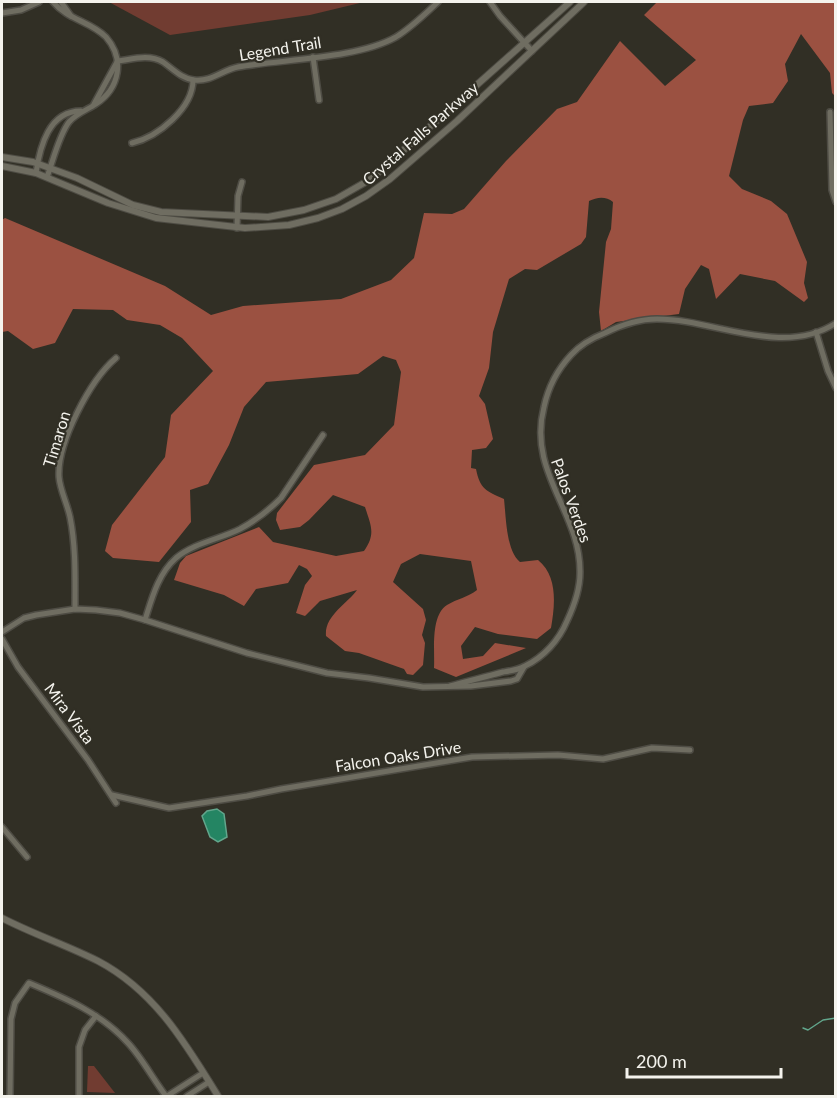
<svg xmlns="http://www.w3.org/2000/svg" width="837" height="1098" font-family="Lato,sans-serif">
  <rect width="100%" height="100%" fill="#312f25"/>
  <g fill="#713c31">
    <path d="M 109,2 L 364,2 L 310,15 L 170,35 Z"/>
    <path d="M 88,1066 L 94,1066 L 115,1093 L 87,1092 Z"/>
  </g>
  <path fill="#9b5141" d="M 657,2 L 835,2 L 835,96 L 832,93 L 830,73 L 801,34 L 785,64 L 788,81 L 773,103 L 749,106 L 743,120 L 729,176 L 742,189 L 771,201 L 787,214 L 807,262 L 804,283 L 808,298 L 804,302 L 775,281 L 740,274 L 716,299 L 709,269 L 701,265 L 685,289 L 679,314 L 616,322 L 601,331 L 599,312 L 606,242 L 611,229 L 613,202 C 606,196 597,197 589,201 L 586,237 L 581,244 L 537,270 L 525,269 L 509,279 L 493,332 L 489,368 L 479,396 L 485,404 L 493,439 L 486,448 L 472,450 L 471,468 L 476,469 C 480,489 486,491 504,499 C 506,516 506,551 520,562 L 538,560 C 558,576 555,605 551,628 L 537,639 L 498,634 L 475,627 L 461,646 L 463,659 L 483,656 L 495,643 L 526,648 L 456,677 L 434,668 C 435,651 430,616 447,605 C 457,599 468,597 477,590 L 471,561 L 420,554 L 401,564 L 393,582 L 423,609 L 426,620 L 422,635 L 425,643 L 423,665 L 413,675 L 407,674 L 404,669 L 359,653 L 345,651 L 326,636 C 324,616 347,604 357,590 L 320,601 L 305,616 L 296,613 L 305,585 L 312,576 L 307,569 L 299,565 L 288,583 L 256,589 L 244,606 L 224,595 L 174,580 L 180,563 L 186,556 L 259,527 L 273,542 L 336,556 L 364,551 C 376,534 371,526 365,507 L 333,495 L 309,520 L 300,527 L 280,530 L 276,520 L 277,513 L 314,465 L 365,455 L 394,425 L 401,372 L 396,360 L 383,356 L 358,374 L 266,382 L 244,407 L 229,445 L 208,484 L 190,490 L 191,522 L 159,562 L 113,558 L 105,551 L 112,525 L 165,457 L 171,415 L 213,371 L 182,338 L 160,325 L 127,320 L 113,310 L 73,309 L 55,343 L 33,349 L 8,331 L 2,332 L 2,220 L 5,218 L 165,286 L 211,315 L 243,306 L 341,299 L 391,280 L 414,258 L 424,213 L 452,214 L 464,209 L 506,161 L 557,109 L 577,102 L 620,41 L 665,86 L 696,60 L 644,15 Z"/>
  <path fill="#248563" stroke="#62a68c" stroke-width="1.5" d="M 217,809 L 224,814 L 227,837 L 218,842 L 210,837 L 202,816 L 207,811 Z"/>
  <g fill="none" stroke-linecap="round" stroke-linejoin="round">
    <path stroke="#62a68c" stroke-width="1.5" d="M 803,1028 L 808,1030 L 823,1020 L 836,1018"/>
    <g stroke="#4e4c44" stroke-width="8">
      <g id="minor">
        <path d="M 61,2 L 71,16"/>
        <path d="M 490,2 L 500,16 L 532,51"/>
        <path d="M 2,13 L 21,10 L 39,2"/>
        <path d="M 313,57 L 319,100"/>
        <path d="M 118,61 C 133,59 149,54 163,62 C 173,69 182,79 194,80 C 212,82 222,70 238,67 C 283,59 357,59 396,37 C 412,27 425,14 438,2"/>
        <path d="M 94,104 L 117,62"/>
        <path d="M 830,112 L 832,190 L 836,202"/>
        <path d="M 132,143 C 158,137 193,108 193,80"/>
        <path d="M 36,173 C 40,146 49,111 81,111"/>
        <path d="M 47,177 C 53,161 59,135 69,122 C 77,113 87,110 96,104 C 120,88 125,59 106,37 C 90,21 68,20 53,2"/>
        <path d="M 237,228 L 238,196 L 242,182"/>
        <path d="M 816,332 L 828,371 L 836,388"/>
        <path d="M 75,609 C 75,578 76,547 70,517 C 67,503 60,490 59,477 C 57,443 90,380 116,358"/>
        <path d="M 145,620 C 152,598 158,574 176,558 C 194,543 220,539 240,529 C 255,521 269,510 281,498 L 323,435"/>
        <path d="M 2,632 L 24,618 L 36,615 L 75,609 L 96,610 L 120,613 L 145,620 L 247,653 L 327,673 L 369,678 L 423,687 L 471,686 L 511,681 L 517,679 L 524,667"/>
        <path d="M 2,639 L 18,667 L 88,760 L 116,803"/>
        <path d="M 450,686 C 468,681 485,677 503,672 C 510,671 518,670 525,666 C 544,657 559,640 567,621 C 574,606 580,588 580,573 C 581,512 527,473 544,407 C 548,388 557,370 571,355 C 580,345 592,338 605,333 C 621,325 639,319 657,319 C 714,319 782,358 836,323"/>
        <path d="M 112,795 L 169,808 L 247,796 L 281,789 L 472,757 L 558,755 L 603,759 L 652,748 L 690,750"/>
        <path d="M 2,827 L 27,857"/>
        <path d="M 10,1096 L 11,1019 L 15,1003 L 29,983 C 65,998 101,1013 128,1043 C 142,1058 153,1079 166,1096"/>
        <path d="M 79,1096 L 79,1047 L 85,1030 L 96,1016"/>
        <path d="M 167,1096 L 203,1073"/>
        <path d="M 187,1096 L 209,1082"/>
      </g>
    </g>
    <g stroke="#4e4c44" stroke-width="8">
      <g id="tertiary">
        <path d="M 2,157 L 33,162 L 77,178 L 133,205 L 161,212 L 268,217 L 304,210 L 336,199 L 371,179 L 570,2"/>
        <path d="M 2,166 L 36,173 L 108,203 L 156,218 L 245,228 L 289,225 L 318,218 L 342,209 L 366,196 L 390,179 L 457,121 L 584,2"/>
        <path d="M 2,918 C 33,934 66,945 98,961 C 155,991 186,1044 218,1096"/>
      </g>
    </g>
    <use href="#minor" stroke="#6f6d61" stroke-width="5"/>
    <use href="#tertiary" stroke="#6f6d61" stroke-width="6"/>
  </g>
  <g text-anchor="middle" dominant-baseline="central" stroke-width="4.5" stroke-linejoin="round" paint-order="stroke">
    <g font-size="16" fill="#f4f3ed" stroke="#312f25">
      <text transform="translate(280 48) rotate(-9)">Legend Trail</text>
      <text transform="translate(420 133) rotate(-41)">Crystal Falls Parkway</text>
      <text transform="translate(56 439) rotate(-73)">Timaron</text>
      <text transform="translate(572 500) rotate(70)">Palos Verdes</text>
      <text transform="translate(70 713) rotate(53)">Mira Vista</text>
      <text transform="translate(398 756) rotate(-9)">Falcon Oaks Drive</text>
    </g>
  </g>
  <rect width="837" height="1098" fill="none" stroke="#f4f3ed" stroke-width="6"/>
  <path d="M627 1068v9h154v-9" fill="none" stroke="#f4f3ed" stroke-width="3"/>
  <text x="636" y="1068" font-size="18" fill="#f4f3ed" stroke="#312f25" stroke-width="4.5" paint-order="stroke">200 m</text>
</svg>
